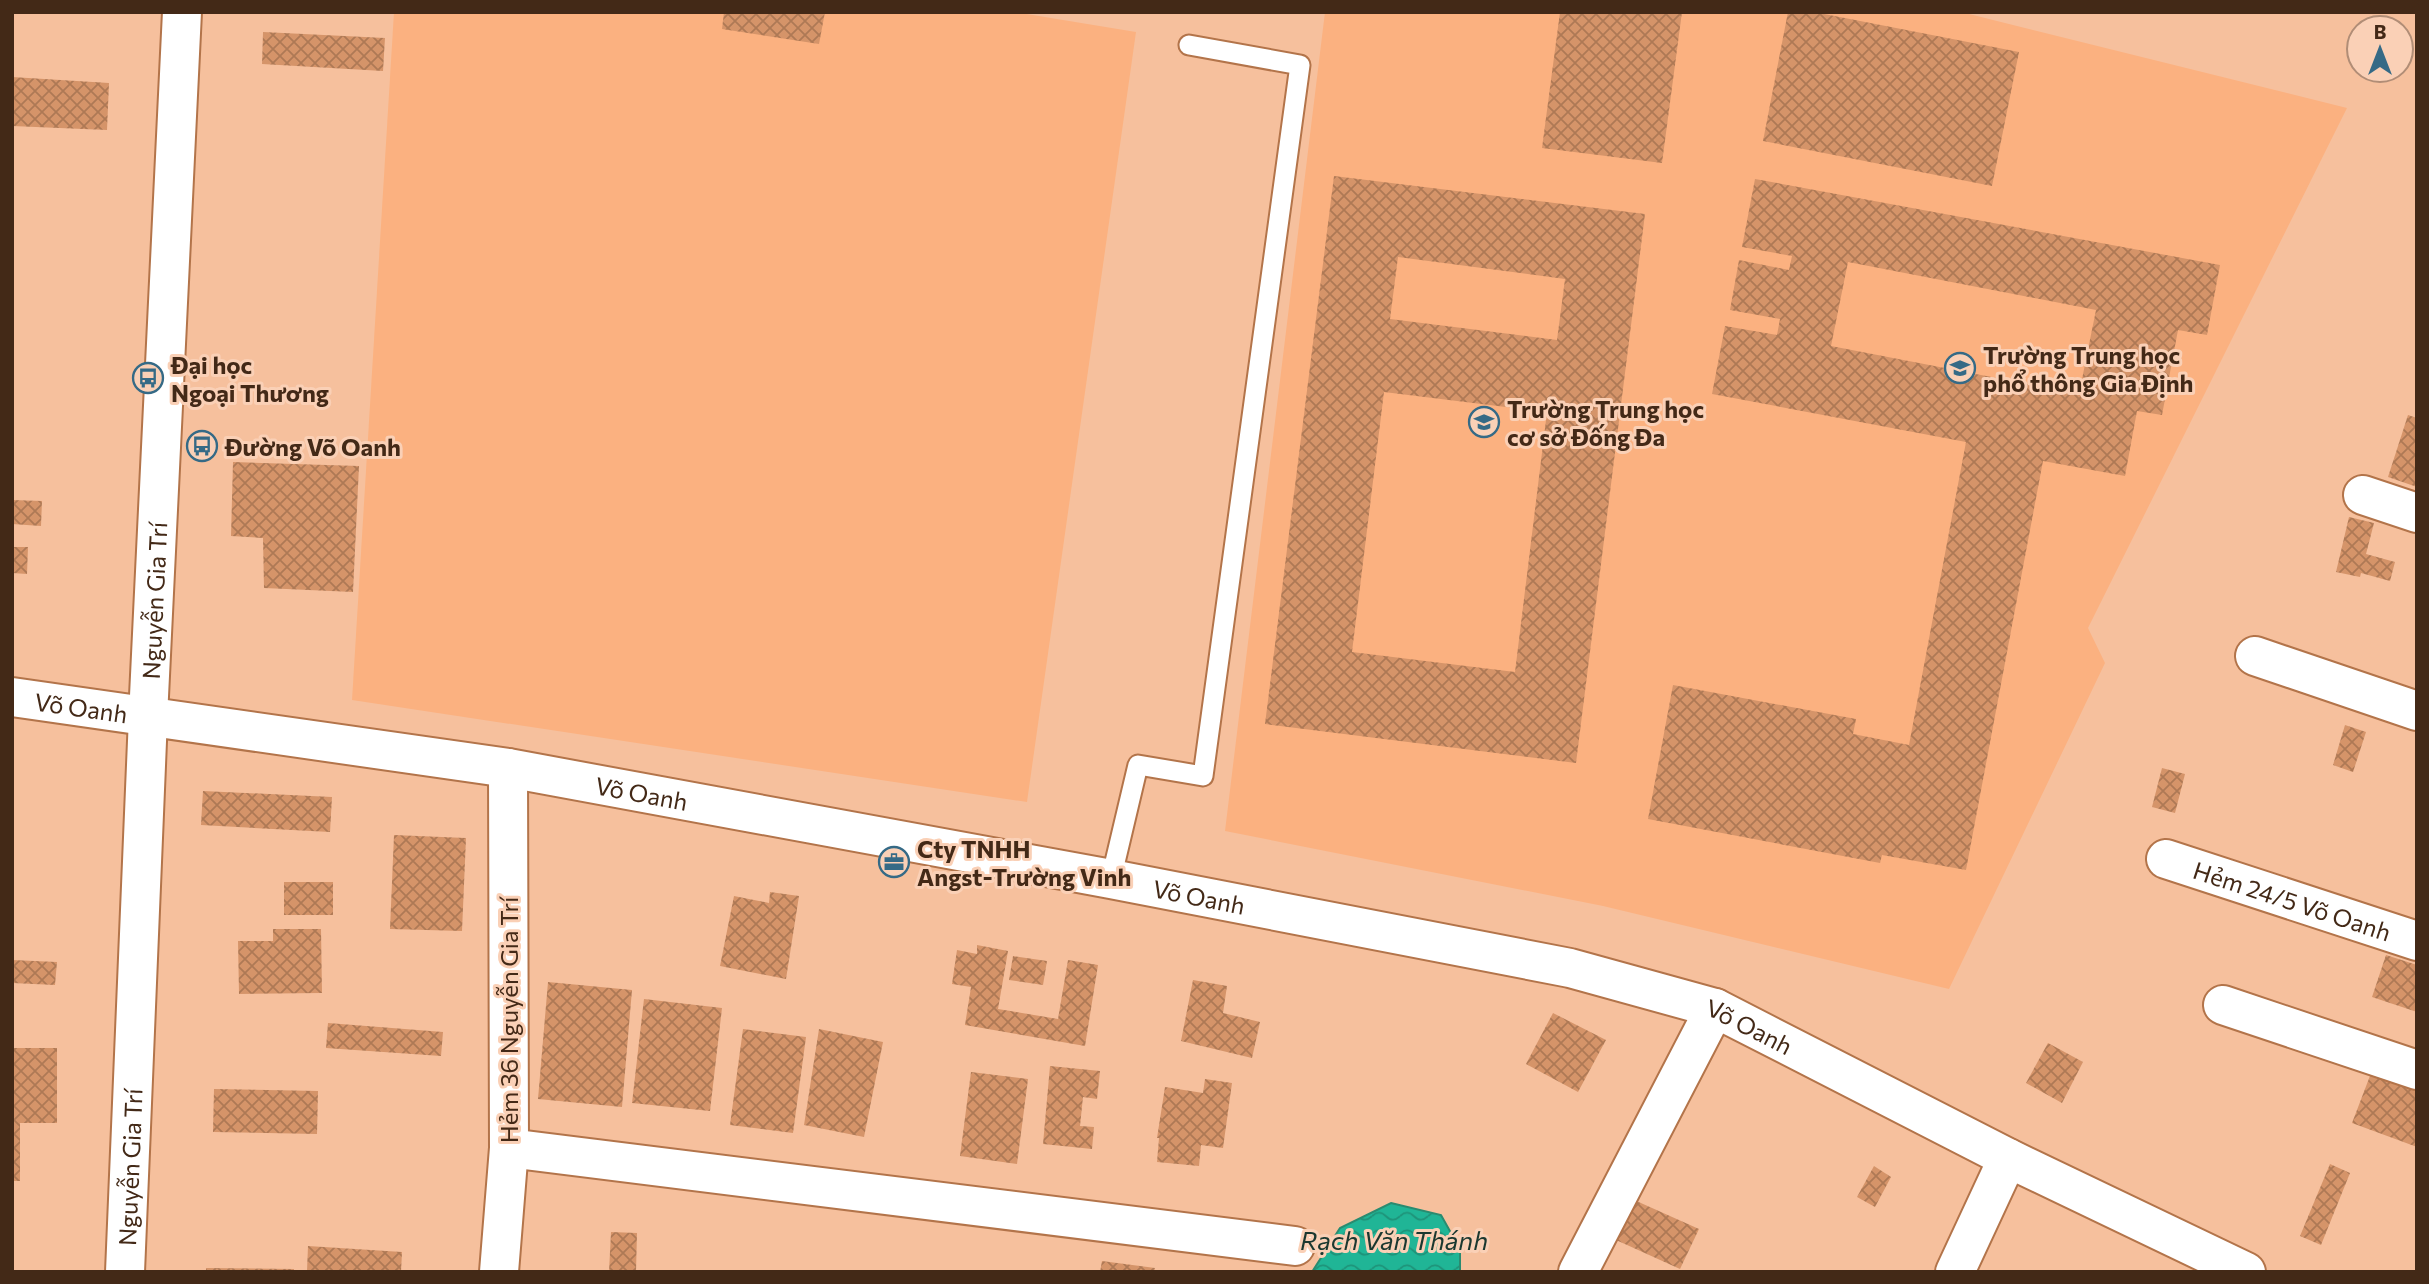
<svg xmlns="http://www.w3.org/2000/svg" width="2429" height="1284" font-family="Commissioner,sans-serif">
  <defs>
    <pattern id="water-waves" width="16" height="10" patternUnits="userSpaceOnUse" patternTransform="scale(1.75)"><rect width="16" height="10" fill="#20b596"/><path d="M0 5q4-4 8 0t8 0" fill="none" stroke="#1e9379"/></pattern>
    <pattern id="building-cross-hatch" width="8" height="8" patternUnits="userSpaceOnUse" patternTransform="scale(1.75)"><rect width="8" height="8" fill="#d59469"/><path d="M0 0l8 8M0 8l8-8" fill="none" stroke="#ae7955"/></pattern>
  </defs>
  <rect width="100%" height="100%" fill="#f6c09d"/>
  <g fill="#fbb180">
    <path d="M 394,12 L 1014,12 L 1136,32 L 1027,802 L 352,700 Z"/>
    <path d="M 1325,12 L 1961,12 L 2347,108 L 2088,628 L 2105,663 L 1949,989 L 1603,906 L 1225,831 Z"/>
  </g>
  <path fill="url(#water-waves)" stroke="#2a8b70" stroke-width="2" d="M 1391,1203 L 1441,1215 L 1460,1249 L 1460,1272 L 1312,1272 L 1340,1228 Z"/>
  <g fill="url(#building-cross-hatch)" fill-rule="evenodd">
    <path d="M 724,12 L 825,12 L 819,44 L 722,29 Z"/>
    <path d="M 1560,12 L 1682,12 L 1662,163 L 1542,148 Z"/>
    <path d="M 1788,12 L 1814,12 L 2019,52 L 1992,186 L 1763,141 Z"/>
    <path d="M 263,32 L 385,38 L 383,71 L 262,64 Z"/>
    <path d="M 12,77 L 109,83 L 107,130 L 12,126 Z"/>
    <path d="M 1334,176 L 1645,214 L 1576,763 L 1265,724 ZM 1398,257 L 1565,279 L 1557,340 L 1390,319 ZM 1384,392 L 1547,412 L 1515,672 L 1352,652 Z"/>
    <path d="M 1755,179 L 2220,265 L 2207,335 L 2178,330 L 2162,415 L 2137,411 L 2125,476 L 2043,461 L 1966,870 L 1882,855 L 1880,863 L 1648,819 L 1673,685 L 1856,719 L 1853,734 L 1909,745 L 1966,442 L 1712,394 L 1725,326 L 1777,335 L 1780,319 L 1730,310 L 1739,260 L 1789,270 L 1792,256 L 1742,247 ZM 1848,262 L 2096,310 L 2079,394 L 1831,346 Z"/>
    <path d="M 2408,415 L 2417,418 L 2417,487 L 2388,477 Z"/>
    <path d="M 233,462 L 359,466 L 353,592 L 264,588 L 263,538 L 231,536 Z"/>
    <path d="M 12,500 L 42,501 L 41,526 L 12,524 Z"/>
    <path d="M 2349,517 L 2374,523 L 2366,554 L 2395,562 L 2390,581 L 2361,573 L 2360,577 L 2336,572 Z"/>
    <path d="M 12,547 L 28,547 L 27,574 L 12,573 Z"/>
    <path d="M 2345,725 L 2366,732 L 2353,772 L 2333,765 Z"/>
    <path d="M 2162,768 L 2185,774 L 2175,813 L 2152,807 Z"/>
    <path d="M 203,791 L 332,797 L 330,832 L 201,825 Z"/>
    <path d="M 394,835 L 466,838 L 462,931 L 390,929 Z"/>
    <rect x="284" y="882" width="49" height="33"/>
    <path d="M 770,892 L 799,896 L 786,979 L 720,966 L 734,896 L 769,903 Z"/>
    <path d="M 273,929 L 321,929 L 322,993 L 239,994 L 238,941 L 273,941 Z"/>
    <path d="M 977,945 L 1008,951 L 998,1009 L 1058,1019 L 1068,960 L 1098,965 L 1085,1046 L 965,1025 L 971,987 L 952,984 L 957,950 L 977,954 Z"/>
    <path d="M 2386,955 L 2417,965 L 2417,1012 L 2372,997 Z"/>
    <path d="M 1013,956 L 1047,961 L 1043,985 L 1009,980 Z"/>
    <path d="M 12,960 L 57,962 L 55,985 L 12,983 Z"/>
    <path d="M 1193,980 L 1227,986 L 1223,1013 L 1260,1022 L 1252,1058 L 1181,1041 Z"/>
    <path d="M 548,982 L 632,990 L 622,1107 L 538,1099 Z"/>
    <path d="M 644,999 L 722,1008 L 710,1111 L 632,1103 Z"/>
    <path d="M 1553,1013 L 1606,1040 L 1578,1092 L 1526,1064 Z"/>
    <path d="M 328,1023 L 443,1032 L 441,1056 L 326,1048 Z"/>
    <path d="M 743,1029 L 806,1037 L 793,1133 L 730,1125 Z"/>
    <path d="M 819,1029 L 883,1042 L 864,1137 L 804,1125 Z"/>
    <path d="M 2048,1043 L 2083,1062 L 2062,1103 L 2026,1083 Z"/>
    <path d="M 12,1048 L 57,1048 L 57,1123 L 20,1123 L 20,1181 L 12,1181 Z"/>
    <path d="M 1050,1066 L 1100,1071 L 1097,1099 L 1083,1097 L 1080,1126 L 1094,1127 L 1092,1149 L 1043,1144 Z"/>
    <path d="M 2373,1068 L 2417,1083 L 2417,1147 L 2352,1123 Z"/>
    <path d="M 971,1072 L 1028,1079 L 1017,1164 L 960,1156 Z"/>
    <path d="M 1205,1079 L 1232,1083 L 1223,1148 L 1201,1145 L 1199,1166 L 1157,1162 L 1159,1138 L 1157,1138 L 1165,1087 L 1203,1093 Z"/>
    <path d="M 214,1089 L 318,1091 L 317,1134 L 213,1132 Z"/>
    <path d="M 2330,1164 L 2350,1173 L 2321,1245 L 2300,1236 Z"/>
    <path d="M 1874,1166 L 1891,1177 L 1875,1207 L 1857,1197 Z"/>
    <path d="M 1623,1195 L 1699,1229 L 1680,1269 L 1605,1235 Z"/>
    <path d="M 611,1232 L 637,1233 L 636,1272 L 609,1272 Z"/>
    <path d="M 308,1246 L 402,1252 L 401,1272 L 307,1271 Z"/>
    <path d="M 1102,1261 L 1155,1268 L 1154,1272 L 1100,1272 Z"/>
    <path d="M 206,1268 L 294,1269 L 294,1272 L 206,1272 Z"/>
  </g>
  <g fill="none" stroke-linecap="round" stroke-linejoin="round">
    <g stroke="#b3744a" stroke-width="23">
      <path id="lane" d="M 1111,879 L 1138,765 L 1203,776 L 1300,65 L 1189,45"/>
    </g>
    <g stroke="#b3744a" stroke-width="42">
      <g id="street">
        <path d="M 2363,495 L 2417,513"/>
        <path d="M 2255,656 L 2417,711"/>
        <path id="s1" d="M 2166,859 L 2417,941"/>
        <path d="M 2223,1005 L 2417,1070"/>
        <path d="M 509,1148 L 1295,1246"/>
        <path d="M 499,1272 L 509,1148 L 508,768"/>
        <path d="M 1578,1272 L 1715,1008"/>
        <path d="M 1955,1272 L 2008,1158"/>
      </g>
    </g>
    <g stroke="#b3744a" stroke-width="42">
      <g id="secondary">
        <path id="s2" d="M 12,697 L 508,768 L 1111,879 L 1570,968 L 1715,1008 L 2008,1158 L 2246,1272"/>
        <path id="s3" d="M 125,1272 L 148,717 L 182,12"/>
      </g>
    </g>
    <use href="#lane" stroke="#fff" stroke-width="19"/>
    <use href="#street" stroke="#fff" stroke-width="38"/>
    <use href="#secondary" stroke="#fff" stroke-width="38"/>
  </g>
  <defs>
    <g id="school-ring" transform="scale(1.575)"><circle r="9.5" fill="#fad0b6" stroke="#356a86" stroke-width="1.5"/><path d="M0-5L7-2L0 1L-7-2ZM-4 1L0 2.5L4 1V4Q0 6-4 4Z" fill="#356a86"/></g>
    <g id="bus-ring" transform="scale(1.575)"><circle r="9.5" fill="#fad0b6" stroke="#356a86" stroke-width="1.5"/><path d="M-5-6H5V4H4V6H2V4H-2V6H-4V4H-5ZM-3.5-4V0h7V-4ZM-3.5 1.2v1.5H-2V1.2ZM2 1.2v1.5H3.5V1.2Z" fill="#356a86"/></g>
    <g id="office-ring" transform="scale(1.575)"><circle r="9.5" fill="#fad0b6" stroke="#356a86" stroke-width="1.5"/><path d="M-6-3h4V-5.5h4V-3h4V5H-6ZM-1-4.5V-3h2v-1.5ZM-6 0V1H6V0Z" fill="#356a86"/></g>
  </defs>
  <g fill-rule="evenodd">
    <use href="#school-ring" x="1960" y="368"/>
    <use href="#bus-ring" x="148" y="378"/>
    <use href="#school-ring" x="1484" y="422"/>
    <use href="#bus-ring" x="202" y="446"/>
    <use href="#office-ring" x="894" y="862"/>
  </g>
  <g text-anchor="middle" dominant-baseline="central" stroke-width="6" stroke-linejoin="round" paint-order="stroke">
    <g font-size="24" font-weight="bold" fill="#432917" stroke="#fad0b6" text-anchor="start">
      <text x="1983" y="354">Trường Trung học<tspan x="1983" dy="28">phổ thông Gia Định</tspan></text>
      <text x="171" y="364">Đại học<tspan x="171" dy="28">Ngoại Thương</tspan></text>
      <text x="1507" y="408">Trường Trung học<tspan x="1507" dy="28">cơ sở Đống Đa</tspan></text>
      <text x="225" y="446">Đường Võ Oanh</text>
      <text x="917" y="848">Cty TNHH<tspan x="917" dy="28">Angst-Trường Vinh</tspan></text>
    </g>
    <g font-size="24" fill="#432917" stroke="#fad0b6">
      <text stroke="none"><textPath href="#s3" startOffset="672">Nguyễn Gia Trí</textPath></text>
      <text stroke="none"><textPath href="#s2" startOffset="70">Võ Oanh</textPath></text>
      <text stroke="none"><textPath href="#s2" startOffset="637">Võ Oanh</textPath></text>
      <text stroke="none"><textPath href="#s2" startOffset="1204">Võ Oanh</textPath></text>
      <text stroke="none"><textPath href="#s1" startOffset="133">Hẻm 24/5 Võ Oanh</textPath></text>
      <text transform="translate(508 1020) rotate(-90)">Hẻm 36 Nguyễn Gia Trí</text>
      <text stroke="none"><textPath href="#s2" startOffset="1771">Võ Oanh</textPath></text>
      <text stroke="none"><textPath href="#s3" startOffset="105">Nguyễn Gia Trí</textPath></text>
    </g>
    <g font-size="26" font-style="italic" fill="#1b3830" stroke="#fad0b6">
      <text x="1394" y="1239">Rạch Văn Thánh</text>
    </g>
  </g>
  <rect width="2429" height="1284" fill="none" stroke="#432917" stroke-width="28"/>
  <g transform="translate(2380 49)"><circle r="33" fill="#fad0b6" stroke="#b18d76" stroke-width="2"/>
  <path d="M0-5L12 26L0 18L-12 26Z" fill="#356a86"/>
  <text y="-10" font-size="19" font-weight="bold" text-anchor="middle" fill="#432917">B</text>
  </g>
</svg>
